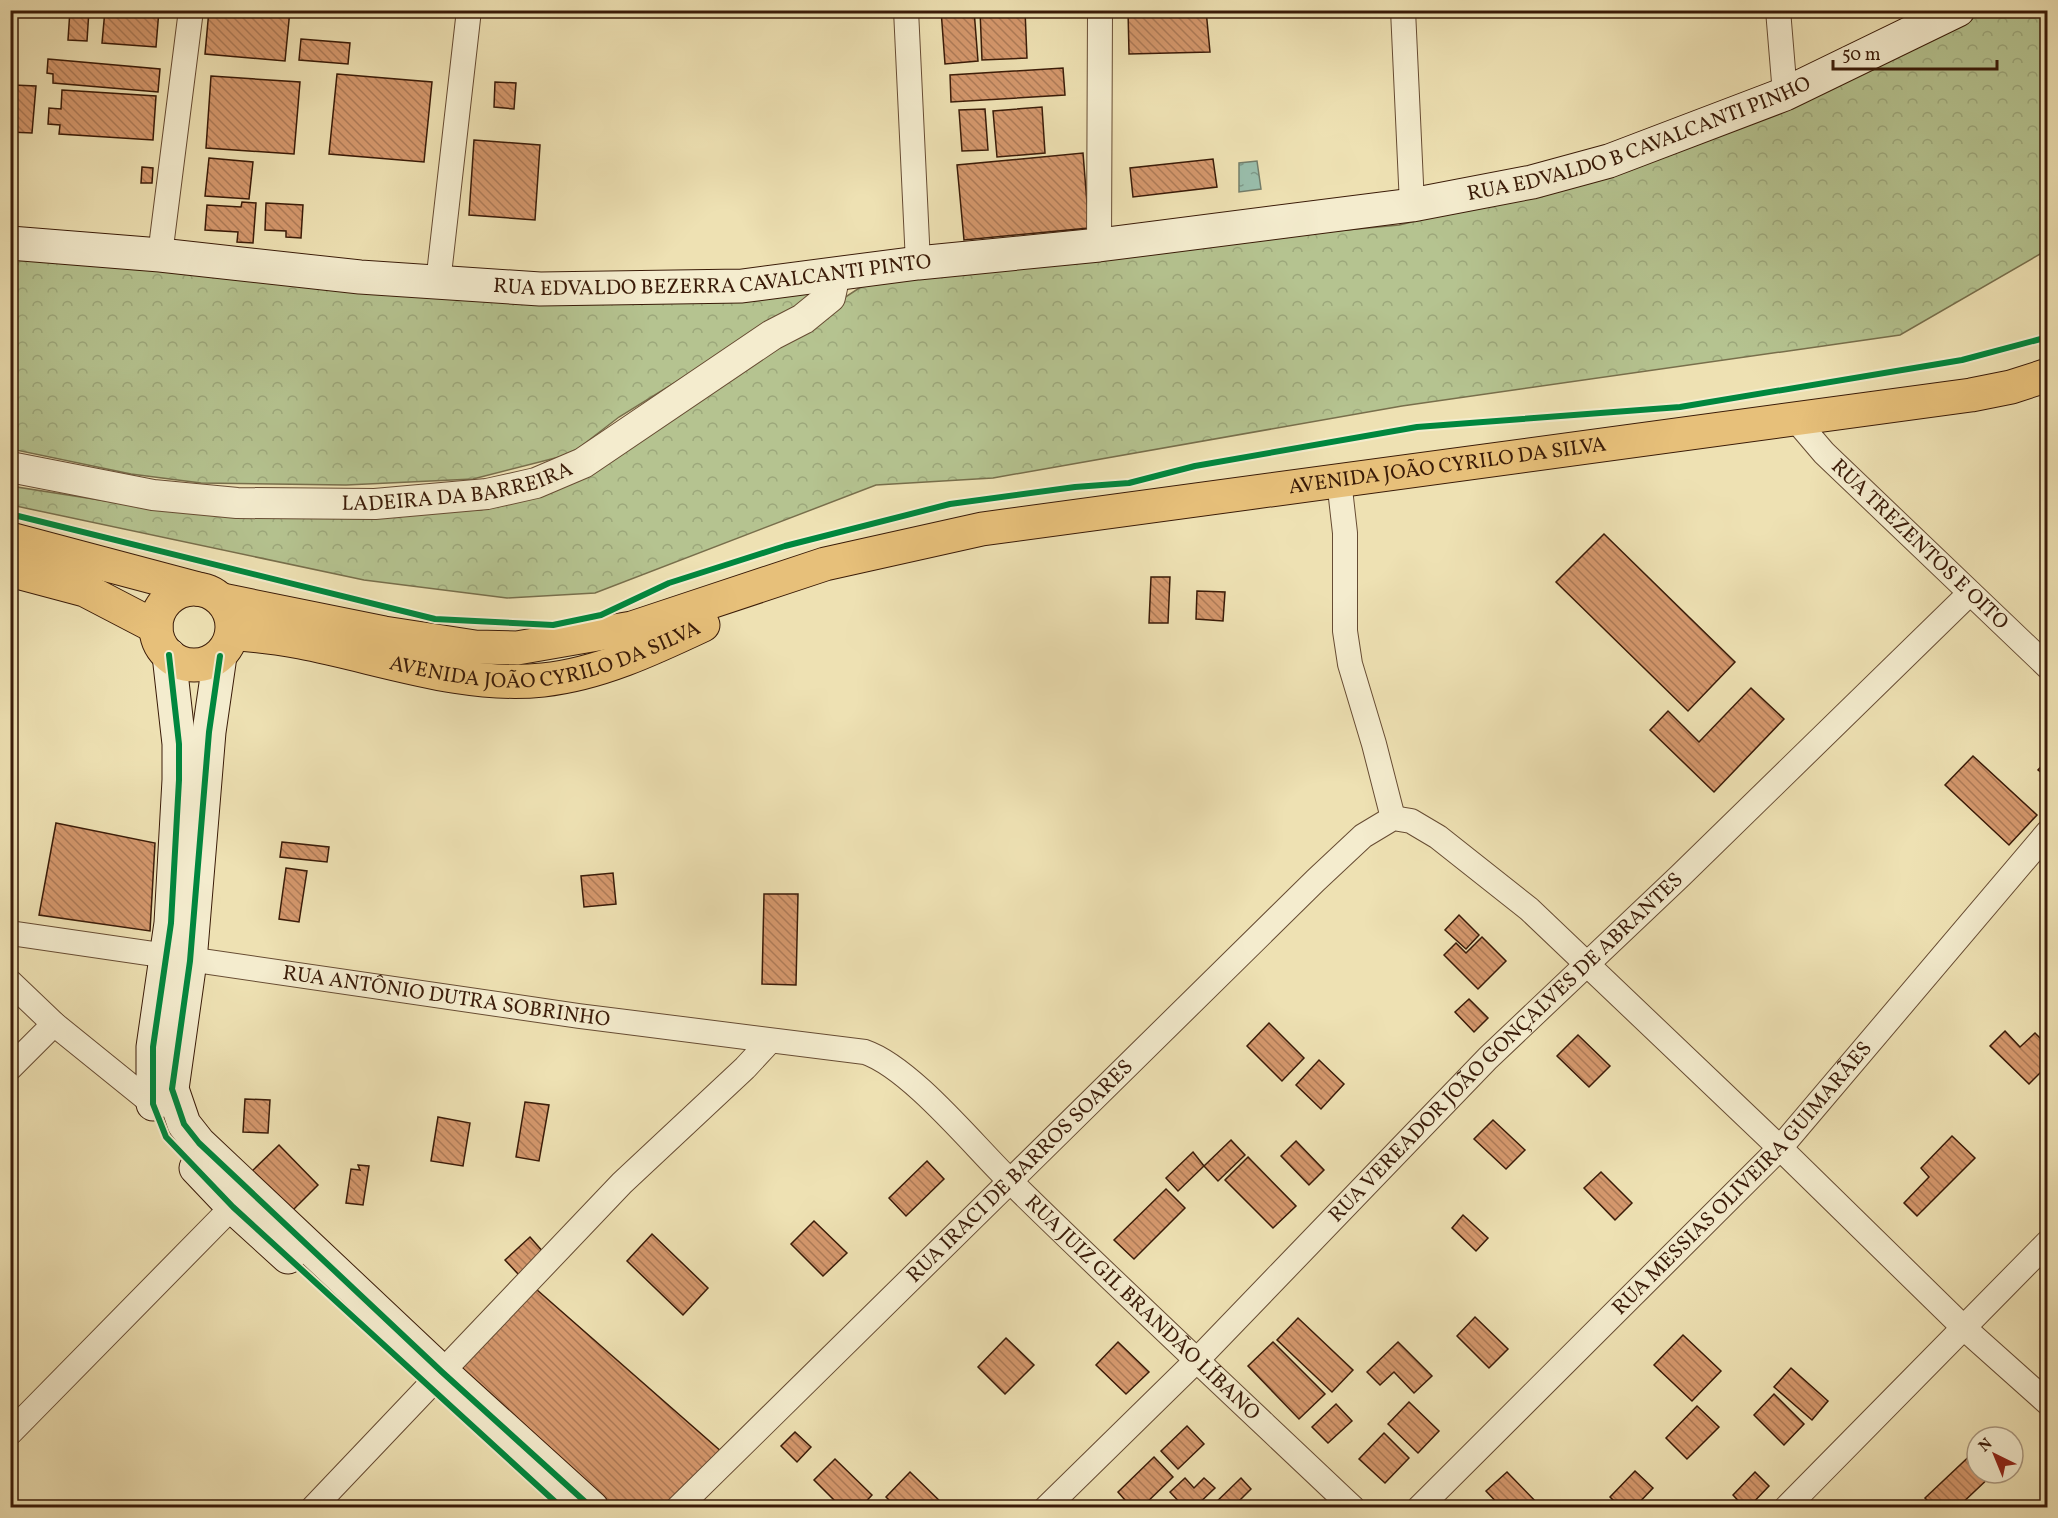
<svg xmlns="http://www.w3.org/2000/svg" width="2058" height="1518" font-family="Vollkorn,serif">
  <defs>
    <pattern id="forest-crowns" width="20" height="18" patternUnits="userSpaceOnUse" patternTransform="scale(1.5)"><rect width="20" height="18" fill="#b5c390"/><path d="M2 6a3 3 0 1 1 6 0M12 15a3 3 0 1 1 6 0" fill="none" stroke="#9ca77b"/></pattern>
    <pattern id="water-ripples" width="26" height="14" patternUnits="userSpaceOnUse" patternTransform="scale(1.5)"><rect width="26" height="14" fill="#99beac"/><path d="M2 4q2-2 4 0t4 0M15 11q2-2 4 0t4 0" fill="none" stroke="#7e9a8a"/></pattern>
    <pattern id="building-back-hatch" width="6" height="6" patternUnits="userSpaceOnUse" patternTransform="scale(1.5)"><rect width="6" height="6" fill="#d5986d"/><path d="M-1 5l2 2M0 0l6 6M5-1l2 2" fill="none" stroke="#ae7b58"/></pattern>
  </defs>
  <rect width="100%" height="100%" fill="#eee1b3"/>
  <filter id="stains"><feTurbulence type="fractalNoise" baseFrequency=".00333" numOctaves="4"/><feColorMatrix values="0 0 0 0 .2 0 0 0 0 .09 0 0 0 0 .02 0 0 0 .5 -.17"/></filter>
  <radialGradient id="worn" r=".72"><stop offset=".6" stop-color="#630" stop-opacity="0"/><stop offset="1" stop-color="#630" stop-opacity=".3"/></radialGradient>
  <g fill="url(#forest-crowns)" stroke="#786f4c" stroke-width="1.5">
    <path d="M 1987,11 L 2047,11 L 2047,250 L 1900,335 L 1402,406 L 993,478 L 876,485 L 595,593 L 507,598 L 364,580 L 11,505 L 10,486 L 164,510 L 269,517 L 481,510 L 586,477 L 674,408 L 867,283 L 968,266 L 1399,225 L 1613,175 L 1745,124 Z"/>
    <path d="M 10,252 L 821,292 L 619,417 L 571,454 L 473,479 L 346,485 L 201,483 L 131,474 L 11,449 Z"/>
  </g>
  <path fill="url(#water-ripples)" stroke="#737d6a" stroke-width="1.5" d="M 1257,161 L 1261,189 L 1239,192 L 1239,163 Z"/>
  <g fill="url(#building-back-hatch)" stroke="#3a1b08" stroke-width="1.5">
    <path d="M 70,10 L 89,10 L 87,41 L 68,40 Z"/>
    <path d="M 105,10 L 159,10 L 156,47 L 102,43 Z"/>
    <path d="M 209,10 L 290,10 L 285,61 L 205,54 Z"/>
    <path d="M 941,10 L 974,10 L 978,61 L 945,64 Z"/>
    <path d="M 980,10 L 1025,10 L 1027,58 L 982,60 Z"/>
    <path d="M 1128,10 L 1206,10 L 1210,52 L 1129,54 Z"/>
    <rect x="1551" y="10" width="22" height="5"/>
    <path d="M 301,39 L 350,43 L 348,64 L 299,60 Z"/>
    <path d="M 48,59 L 160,69 L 158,92 L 53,83 L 53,74 L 47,73 Z"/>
    <path d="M 1063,68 L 1065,95 L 951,102 L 950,75 Z"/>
    <path d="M 337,74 L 432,82 L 424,162 L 329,154 Z"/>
    <path d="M 211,76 L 300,82 L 294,154 L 206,148 Z"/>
    <path d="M 495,82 L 516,83 L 514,109 L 494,107 Z"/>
    <path d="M 13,85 L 36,86 L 32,133 L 10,132 Z"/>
    <path d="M 62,90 L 156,96 L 153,140 L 59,134 L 60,125 L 48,124 L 49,108 L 61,109 Z"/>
    <path d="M 1042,107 L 1045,153 L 997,157 L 993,111 Z"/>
    <path d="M 985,109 L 988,150 L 962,151 L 959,110 Z"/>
    <path d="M 474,140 L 540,145 L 535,220 L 469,215 Z"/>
    <path d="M 1083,153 L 1089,228 L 964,240 L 957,165 Z"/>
    <path d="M 209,158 L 253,162 L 249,199 L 205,196 Z"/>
    <path d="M 1213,159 L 1217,187 L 1133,197 L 1130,168 Z"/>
    <path d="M 142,167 L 153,168 L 152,183 L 141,183 Z"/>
    <path d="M 242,202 L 256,203 L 253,243 L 237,242 L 238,232 L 205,230 L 207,205 L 241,207 Z"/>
    <path d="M 266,203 L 303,205 L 301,238 L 286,237 L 286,231 L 265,230 Z"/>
    <path d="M 1604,534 L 1735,662 L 1688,711 L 1556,582 Z"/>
    <path d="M 1151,577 L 1170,577 L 1168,623 L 1149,623 Z"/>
    <path d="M 1197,591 L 1225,592 L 1223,621 L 1196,619 Z"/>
    <path d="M 1751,688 L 1784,719 L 1714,792 L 1650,730 L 1668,711 L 1699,742 Z"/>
    <path d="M 1973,756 L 2037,815 L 2009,845 L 1945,785 Z"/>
    <path d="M 2048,759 L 2048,778 L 2038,770 Z"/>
    <path d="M 56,823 L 155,843 L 150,931 L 39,915 Z"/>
    <path d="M 282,842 L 329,847 L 327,862 L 280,857 Z"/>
    <path d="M 286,868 L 307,871 L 299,922 L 279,919 Z"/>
    <path d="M 613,873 L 616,904 L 584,907 L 581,876 Z"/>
    <path d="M 764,894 L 798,894 L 796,985 L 762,984 Z"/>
    <path d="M 1459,915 L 1479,935 L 1466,949 L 1445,930 Z"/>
    <path d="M 1482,937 L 1506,961 L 1478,989 L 1444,955 L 1456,943 L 1466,953 Z"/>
    <path d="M 1469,999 L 1488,1018 L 1474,1032 L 1455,1012 Z"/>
    <path d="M 1269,1023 L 1304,1058 L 1282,1081 L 1247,1046 Z"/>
    <path d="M 2005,1031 L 2020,1047 L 2035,1033 L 2048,1046 L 2048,1065 L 2029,1084 L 1990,1046 Z"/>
    <path d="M 1578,1035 L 1610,1066 L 1589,1087 L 1557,1056 Z"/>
    <path d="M 1319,1060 L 1344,1084 L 1321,1109 L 1296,1085 Z"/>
    <path d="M 245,1099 L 270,1100 L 268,1133 L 243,1132 Z"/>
    <path d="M 525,1102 L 549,1105 L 539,1161 L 516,1157 Z"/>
    <path d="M 438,1117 L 470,1123 L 463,1166 L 431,1161 Z"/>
    <path d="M 1493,1120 L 1525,1150 L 1506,1169 L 1474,1139 Z"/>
    <path d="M 1952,1136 L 1975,1158 L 1917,1216 L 1904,1203 L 1929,1177 L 1921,1168 Z"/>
    <path d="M 1231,1140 L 1245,1155 L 1218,1181 L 1204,1166 Z"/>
    <path d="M 1296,1141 L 1324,1170 L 1309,1185 L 1281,1156 Z"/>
    <path d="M 279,1145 L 318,1185 L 289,1214 L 250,1173 Z"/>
    <path d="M 1193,1152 L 1204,1166 L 1178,1191 L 1166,1178 Z"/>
    <path d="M 1248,1157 L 1296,1206 L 1273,1228 L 1225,1180 Z"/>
    <path d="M 927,1161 L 944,1179 L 906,1216 L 889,1198 Z"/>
    <path d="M 358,1165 L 369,1166 L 363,1205 L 346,1203 L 351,1169 L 360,1170 Z"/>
    <path d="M 1601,1172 L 1632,1203 L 1615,1220 L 1584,1188 Z"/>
    <path d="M 1166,1189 L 1185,1208 L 1134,1259 L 1114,1240 Z"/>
    <path d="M 1463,1215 L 1488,1238 L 1476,1251 L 1452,1228 Z"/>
    <path d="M 814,1221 L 847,1253 L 823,1276 L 791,1244 Z"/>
    <path d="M 652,1234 L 708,1288 L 683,1315 L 627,1261 Z"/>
    <path d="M 530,1237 L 544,1253 L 519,1275 L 505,1260 Z"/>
    <path d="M 528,1282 L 723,1453 L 669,1508 L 610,1508 L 458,1369 Z"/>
    <path d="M 1475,1317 L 1508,1349 L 1489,1368 L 1457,1336 Z"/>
    <path d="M 1298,1318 L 1353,1370 L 1332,1392 L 1277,1340 Z"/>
    <path d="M 1683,1335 L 1721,1371 L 1692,1401 L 1654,1365 Z"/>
    <path d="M 1006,1338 L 1034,1365 L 1005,1394 L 978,1367 Z"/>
    <path d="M 1118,1342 L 1149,1372 L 1126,1394 L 1096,1365 Z"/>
    <path d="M 1273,1342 L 1325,1394 L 1299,1419 L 1248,1366 Z"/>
    <path d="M 1398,1342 L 1432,1376 L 1414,1393 L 1394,1372 L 1380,1385 L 1367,1372 Z"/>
    <path d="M 1791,1368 L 1828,1401 L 1812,1420 L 1774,1387 Z"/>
    <path d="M 1774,1394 L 1804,1424 L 1784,1445 L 1754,1415 Z"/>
    <path d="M 1409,1402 L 1439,1431 L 1418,1453 L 1388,1424 Z"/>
    <path d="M 1336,1404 L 1352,1421 L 1328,1443 L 1312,1427 Z"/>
    <path d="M 1697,1406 L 1719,1427 L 1687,1459 L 1666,1438 Z"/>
    <path d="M 1187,1426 L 1204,1444 L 1178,1469 L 1161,1451 Z"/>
    <path d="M 795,1432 L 811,1447 L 797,1462 L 781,1446 Z"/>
    <path d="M 1384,1433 L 1409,1458 L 1385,1483 L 1359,1459 Z"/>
    <path d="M 1977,1449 L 1977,1473 L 1994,1473 L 1957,1508 L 1934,1508 L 1925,1498 Z"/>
    <path d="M 1154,1457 L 1173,1477 L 1141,1508 L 1132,1508 L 1118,1492 Z"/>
    <path d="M 835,1459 L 872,1495 L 860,1508 L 842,1508 L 814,1480 Z"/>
    <path d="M 1635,1471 L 1653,1488 L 1634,1508 L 1621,1508 L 1610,1497 Z"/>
    <path d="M 910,1472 L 947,1508 L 897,1508 L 886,1497 Z"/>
    <path d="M 1507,1472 L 1542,1508 L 1502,1508 L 1486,1491 Z"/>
    <path d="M 1755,1472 L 1769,1486 L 1748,1508 L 1745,1508 L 1733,1495 Z"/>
    <path d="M 1185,1478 L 1194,1488 L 1204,1478 L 1215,1488 L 1194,1508 L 1185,1508 L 1170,1492 Z"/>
    <path d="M 1241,1478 L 1251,1489 L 1237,1503 L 1241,1508 L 1210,1508 Z"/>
  </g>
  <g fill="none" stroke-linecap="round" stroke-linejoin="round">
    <g stroke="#674c33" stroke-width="26">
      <g id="minor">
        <path d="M 906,10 L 918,263"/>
        <path d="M 1403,10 L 1412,205"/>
        <path d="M 1778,10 L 1785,94"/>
        <path d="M 1099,245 L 1100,10"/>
        <path d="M 160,255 L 191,10"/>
        <path d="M 438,283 L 469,10"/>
        <path id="s1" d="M 1795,419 L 1824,453 L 2048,667"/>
        <path d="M 1339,480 L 1345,533 L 1345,631 L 1350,664 L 1374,744 L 1393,818"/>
        <path id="s2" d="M 10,933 L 579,1016 L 865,1052 C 911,1068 973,1145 1010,1181 C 1123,1292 1238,1399 1353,1508"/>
        <path d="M 10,982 L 54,1024 L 153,1104"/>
        <path d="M 10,1068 L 54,1024"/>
        <path d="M 442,1372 L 622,1183 L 745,1068 L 770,1041"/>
        <path d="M 10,1433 L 243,1196"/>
        <path d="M 313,1508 L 429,1386"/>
        <path id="s3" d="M 678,1508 L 1316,880 L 1363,836 L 1393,818 L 1411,821 L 1438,837 L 1529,909 L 1780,1148 L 1964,1328 L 2048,1403"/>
        <path id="s4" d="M 1046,1508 L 1197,1360 L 1488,1058 L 1680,876 L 1970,593"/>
        <path id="s5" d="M 1419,1508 L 1780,1148 L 2048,832"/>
        <path d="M 1786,1508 L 2048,1242"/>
      </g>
    </g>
    <g stroke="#674c33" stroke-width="32">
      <g id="tertiary">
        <path id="s6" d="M 10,467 L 153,495 L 237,503 L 375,504 L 487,494 L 536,483 L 583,463 L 772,335 L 803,319 L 830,297 L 835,274"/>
      </g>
    </g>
    <g stroke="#3a1b08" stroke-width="35">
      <g id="secondary">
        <path id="s7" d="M 10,243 L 160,255 L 360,277 L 540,289 L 742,286 L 918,263 L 1099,245 L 1412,205 L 1532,182 L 1609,161 L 1785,94 L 1958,10"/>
        <path d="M 220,656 L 209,732 L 190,961 L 172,1089 L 184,1124 L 199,1143 L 442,1372 L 592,1508"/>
        <path d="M 153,1104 L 153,1047 L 171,923 L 179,780 L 179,744 L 169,655"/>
        <path d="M 196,1168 L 233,1207 L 288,1257"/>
      </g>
    </g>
    <g stroke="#3a1b08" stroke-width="35">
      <g id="primary">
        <path d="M 10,539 L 198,589"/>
        <path d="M 10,570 L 85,590 L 156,627"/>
        <circle cx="194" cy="627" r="38"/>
        <path id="s8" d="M 222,600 L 384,633 L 475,647 L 517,648 L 632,628 L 825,564 L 982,529 L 1971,395 L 2011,387 L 2048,375"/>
        <path id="s9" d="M 232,634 C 336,637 439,691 543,680 C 599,674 652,649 703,625"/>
      </g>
    </g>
    <use href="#minor" stroke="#f4ecce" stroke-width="24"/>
    <use href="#tertiary" stroke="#f4ecce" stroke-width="30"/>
    <use href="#secondary" stroke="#f4ecce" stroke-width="33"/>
    <use href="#primary" stroke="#e7c07a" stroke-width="33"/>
    <g stroke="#f4ecce" stroke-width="10">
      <g id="cycleway">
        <path d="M 10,514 L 435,619 L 553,625 L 601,615 L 669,583 L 785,546 L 950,504 L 1075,487 L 1129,483 L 1195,466 L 1417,427 L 1680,407 L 1962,360 L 2048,337"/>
        <path d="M 169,655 L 179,744 L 179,780 L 171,923 L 153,1047 L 153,1104 L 166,1137 L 233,1207 L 562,1508"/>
        <path d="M 220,656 L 209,732 L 190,961 L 172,1089 L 184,1124 L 199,1143 L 442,1372 L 592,1508"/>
      </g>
    </g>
    <use href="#cycleway" stroke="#00873e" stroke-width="6"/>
  </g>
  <g text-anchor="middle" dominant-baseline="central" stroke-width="4.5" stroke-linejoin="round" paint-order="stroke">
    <g font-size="21" fill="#3a1b08" stroke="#f4ecce">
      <text stroke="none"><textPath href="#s7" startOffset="1646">RUA EDVALDO B CAVALCANTI PINHO</textPath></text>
      <text stroke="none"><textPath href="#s7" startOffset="705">RUA EDVALDO BEZERRA CAVALCANTI PINTO</textPath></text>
      <text stroke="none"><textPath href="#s8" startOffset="1250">AVENIDA JOÃO CYRILO DA SILVA</textPath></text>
      <text stroke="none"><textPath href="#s6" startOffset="452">LADEIRA DA BARREIRA</textPath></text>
      <text stroke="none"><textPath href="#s1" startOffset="177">RUA TREZENTOS E OITO</textPath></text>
      <text stroke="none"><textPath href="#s9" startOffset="321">AVENIDA JOÃO CYRILO DA SILVA</textPath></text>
      <text stroke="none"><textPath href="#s2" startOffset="441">RUA ANTÔNIO DUTRA SOBRINHO</textPath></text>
      <text stroke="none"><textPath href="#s4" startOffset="651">RUA VEREADOR JOÃO GONÇALVES DE ABRANTES</textPath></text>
      <text stroke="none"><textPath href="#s3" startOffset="480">RUA IRACI DE BARROS SOARES</textPath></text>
      <text stroke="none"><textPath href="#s5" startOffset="462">RUA MESSIAS OLIVEIRA GUIMARÃES</textPath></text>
      <text stroke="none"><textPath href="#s2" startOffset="1242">RUA JUIZ GIL BRANDÃO LÍBANO</textPath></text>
    </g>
  </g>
  <rect width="2058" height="1518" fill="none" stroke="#eee1b3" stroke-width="36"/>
  <rect x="12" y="12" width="2034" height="1494" fill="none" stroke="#3a1b08" stroke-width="3"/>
  <rect x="18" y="18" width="2022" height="1482" fill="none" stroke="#3a1b08" stroke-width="1.5"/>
  <g transform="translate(1995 1455) rotate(317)"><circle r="28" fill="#f4ecce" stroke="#aa987f" stroke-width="1.5"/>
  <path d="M0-4.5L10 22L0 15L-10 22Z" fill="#8f2418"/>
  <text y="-9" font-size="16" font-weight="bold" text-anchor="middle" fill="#3a1b08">N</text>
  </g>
  <path d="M1833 60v9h164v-9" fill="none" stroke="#3a1b08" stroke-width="3"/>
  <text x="1842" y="60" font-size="18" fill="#3a1b08" stroke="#f4ecce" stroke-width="4.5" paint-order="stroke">50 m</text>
  <rect width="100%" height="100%" filter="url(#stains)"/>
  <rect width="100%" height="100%" fill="url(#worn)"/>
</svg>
